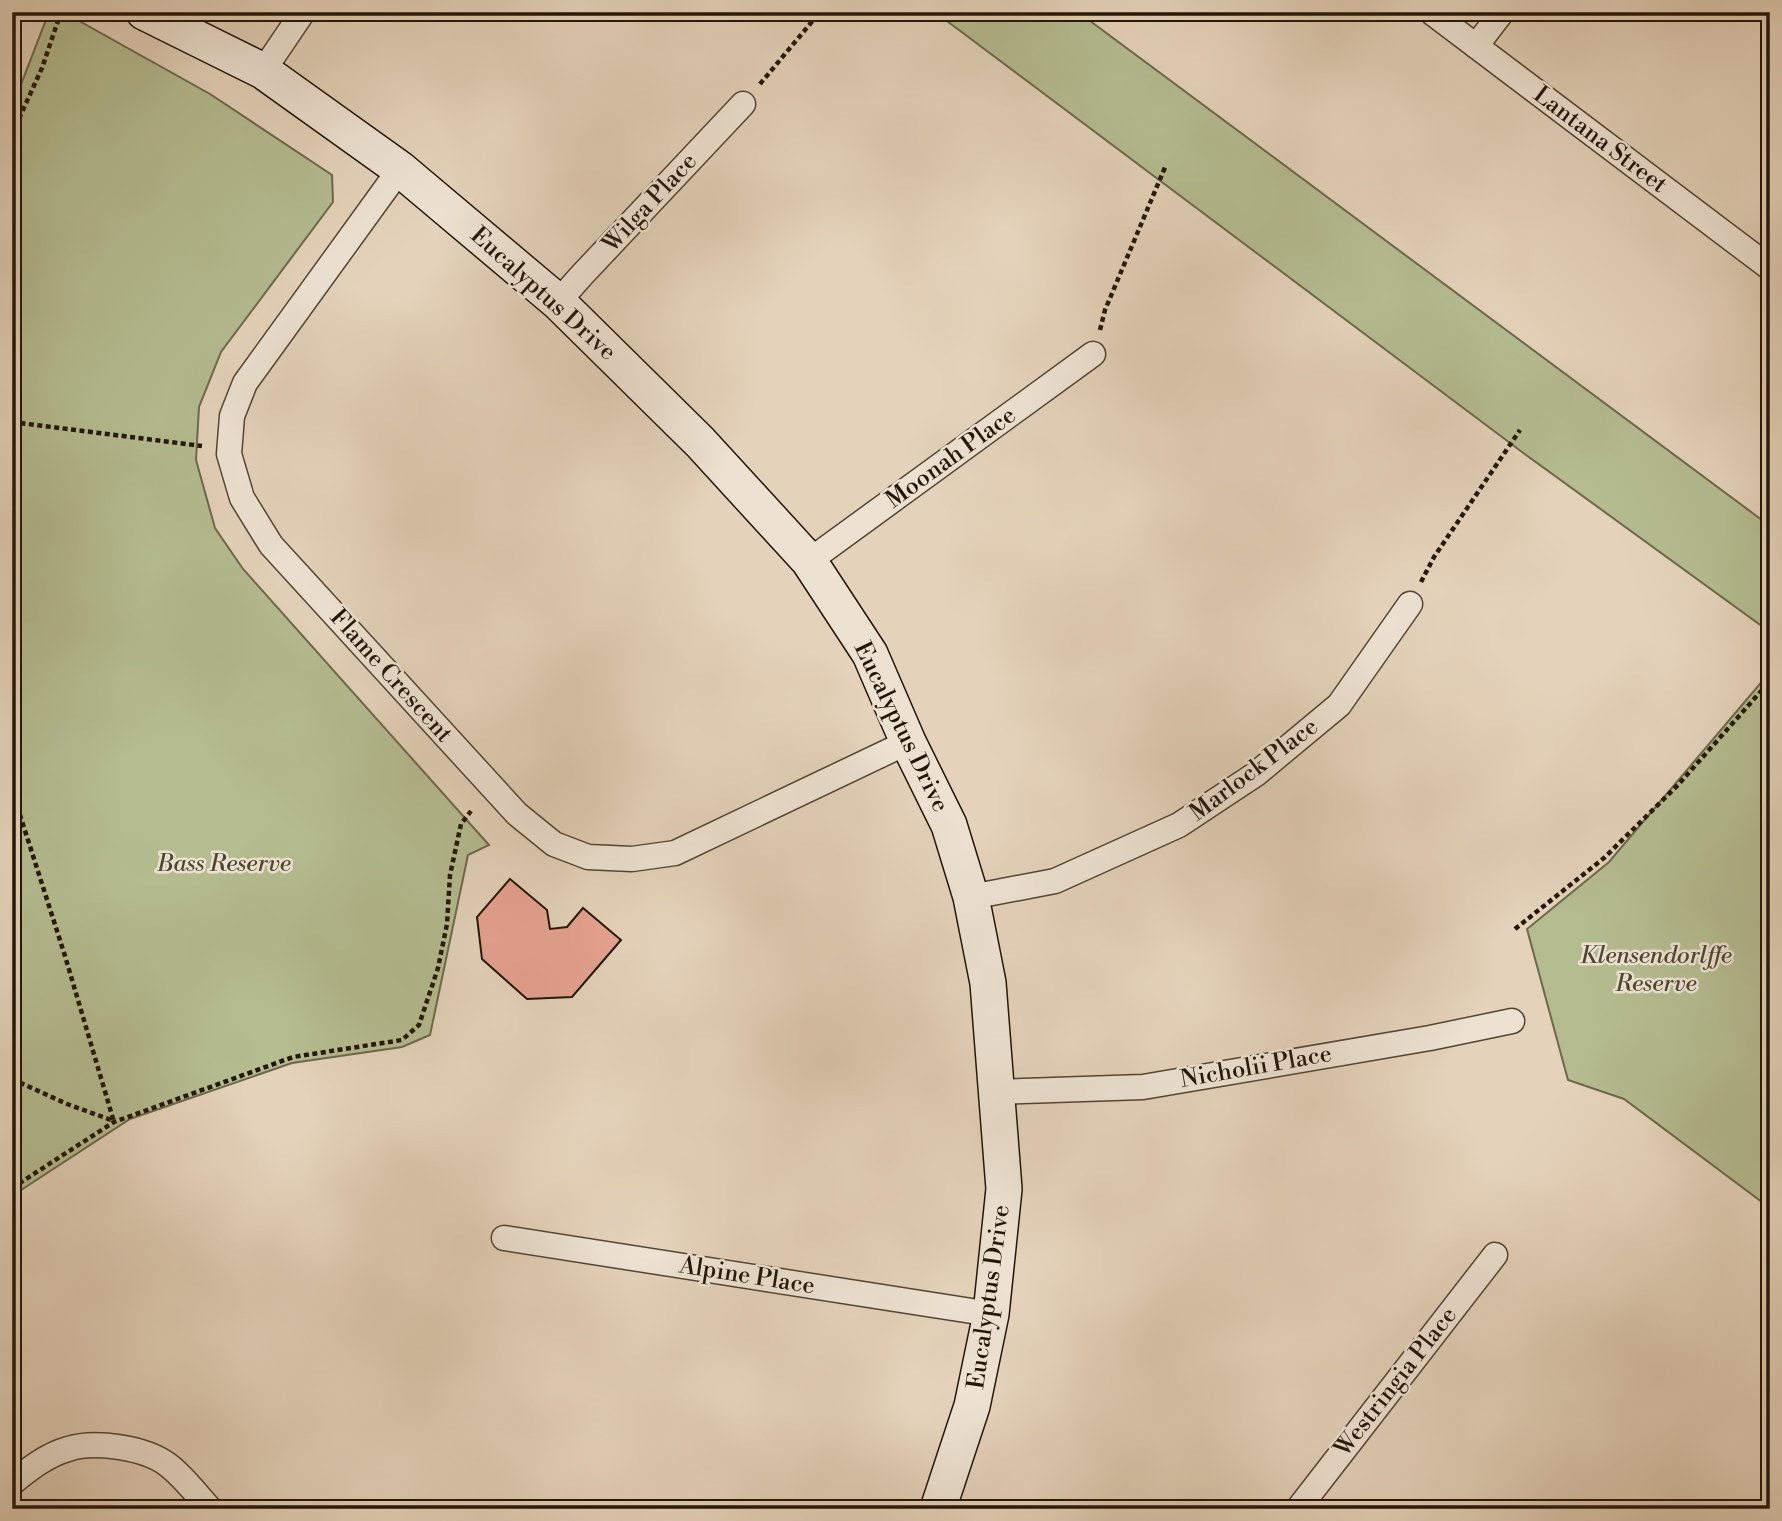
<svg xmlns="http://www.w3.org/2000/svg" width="1782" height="1521" font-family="'Libre Bodoni',serif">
  <rect width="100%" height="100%" fill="#e4d2ba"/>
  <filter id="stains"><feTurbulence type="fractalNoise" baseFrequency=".00286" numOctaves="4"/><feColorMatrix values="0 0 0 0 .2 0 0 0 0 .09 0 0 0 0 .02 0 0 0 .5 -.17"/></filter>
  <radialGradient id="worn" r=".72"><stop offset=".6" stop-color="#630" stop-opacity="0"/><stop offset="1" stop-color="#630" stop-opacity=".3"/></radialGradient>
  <g fill="#b4bc90" stroke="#6c694c" stroke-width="2">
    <path d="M 49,12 L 63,12 L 210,94 L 332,175 L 333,202 L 221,352 L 199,407 L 196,460 L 215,528 L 243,569 L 489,845 L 468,855 L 430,1035 L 402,1047 L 292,1063 L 130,1119 L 12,1196 L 12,108 Z"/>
    <path d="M 935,12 L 1078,12 L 1770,526 L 1770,632 L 1522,452 Z"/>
    <path d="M 1770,672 L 1770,1208 L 1624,1099 L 1568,1080 L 1527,929 L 1609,862 Z"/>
  </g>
  <path fill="#e5a290" stroke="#231608" stroke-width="2" d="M 510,879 L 547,910 L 550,929 L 567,927 L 583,908 L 621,940 L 572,997 L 527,999 L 482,959 L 477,917 Z"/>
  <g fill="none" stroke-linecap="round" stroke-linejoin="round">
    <g stroke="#534534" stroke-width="27">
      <g id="street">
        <path d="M 1431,12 L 1770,268"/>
        <path d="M 1476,46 L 1502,12"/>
        <path d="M 263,71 L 303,12"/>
        <path d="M 400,169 L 245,383 L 232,416 L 229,454 L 242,498 L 271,545 L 517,814 L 554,844 L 588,857 L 632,859 L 675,853 L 908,742"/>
        <path d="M 558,302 L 582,275 L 743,104"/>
        <path d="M 809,561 L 1093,354"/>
        <path d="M 971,897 L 1055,881 L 1179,825 L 1256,774 L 1339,705 L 1410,604"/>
        <path d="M 997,1092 L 1143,1087 L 1430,1038 L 1512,1021"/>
        <path d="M 504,1238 L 991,1314"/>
        <path d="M 12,1483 C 29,1469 47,1455 68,1449 C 96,1440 146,1448 168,1465 C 183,1476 197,1495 210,1509"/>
        <path d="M 1298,1509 L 1495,1255"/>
      </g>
    </g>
    <g stroke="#231608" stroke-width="38">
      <path id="secondary" d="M 144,12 L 263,71 L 400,169 L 558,302 L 700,442 L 809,561 L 870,654 L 908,742 L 949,825 L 971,897 L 988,983 L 1004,1189 L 991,1314 L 972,1406 L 938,1509"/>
    </g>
    <g stroke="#231608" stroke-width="4.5" stroke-dasharray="5 3.5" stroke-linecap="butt">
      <path d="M 760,84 L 820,12"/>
      <path d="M 12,134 L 42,68 L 61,12"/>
      <path d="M 1100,330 L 1105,310 L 1166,165"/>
      <path d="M 12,422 L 202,446"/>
      <path d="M 1421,582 L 1434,557 L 1520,430"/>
      <path d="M 12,790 L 65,956 L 114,1122"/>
      <path d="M 1515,929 L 1604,858 L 1678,785 L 1770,681"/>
      <path d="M 12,1079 L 67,1104 L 114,1121"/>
      <path d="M 12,1188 L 114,1122 L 293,1057 L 402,1040 L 419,1025 L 438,968 L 447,924 L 450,875 L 461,824 L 471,811"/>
    </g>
    <use href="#street" stroke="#ede2d2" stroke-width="24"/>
    <use href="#secondary" stroke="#ede2d2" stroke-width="35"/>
  </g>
  <g text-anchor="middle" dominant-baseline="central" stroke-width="5" stroke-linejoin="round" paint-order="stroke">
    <g font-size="24" fill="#231608" stroke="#ede2d2">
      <text transform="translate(1600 140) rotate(37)">Lantana Street</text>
      <text transform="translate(650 203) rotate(-47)">Wilga Place</text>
      <text transform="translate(543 294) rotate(42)">Eucalyptus Drive</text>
      <text transform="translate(951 458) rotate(-36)">Moonah Place</text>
      <text transform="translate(391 676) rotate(48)">Flame Crescent</text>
      <text transform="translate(901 727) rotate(64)">Eucalyptus Drive</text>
      <text transform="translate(1254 770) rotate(-37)">Marlock Place</text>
      <text transform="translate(1256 1067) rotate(-10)">Nicholii Place</text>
      <text transform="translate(747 1276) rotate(9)">Alpine Place</text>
      <text transform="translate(989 1297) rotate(-82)">Eucalyptus Drive</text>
      <text transform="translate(1396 1382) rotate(-52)">Westringia Place</text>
    </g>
    <g font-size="24" font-style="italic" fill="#4e4831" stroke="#ede2d2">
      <text x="224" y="864">Bass Reserve</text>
      <text x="1656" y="956">Klensendorlffe<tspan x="1656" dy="28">Reserve</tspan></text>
    </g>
  </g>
  <rect width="1782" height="1521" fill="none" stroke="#e4d2ba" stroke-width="42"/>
  <rect x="14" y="14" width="1754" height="1493" fill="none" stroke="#231608" stroke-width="3.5"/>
  <rect x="21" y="21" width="1740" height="1479" fill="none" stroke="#231608" stroke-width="2"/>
  <rect width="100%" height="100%" filter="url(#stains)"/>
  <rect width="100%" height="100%" fill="url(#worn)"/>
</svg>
